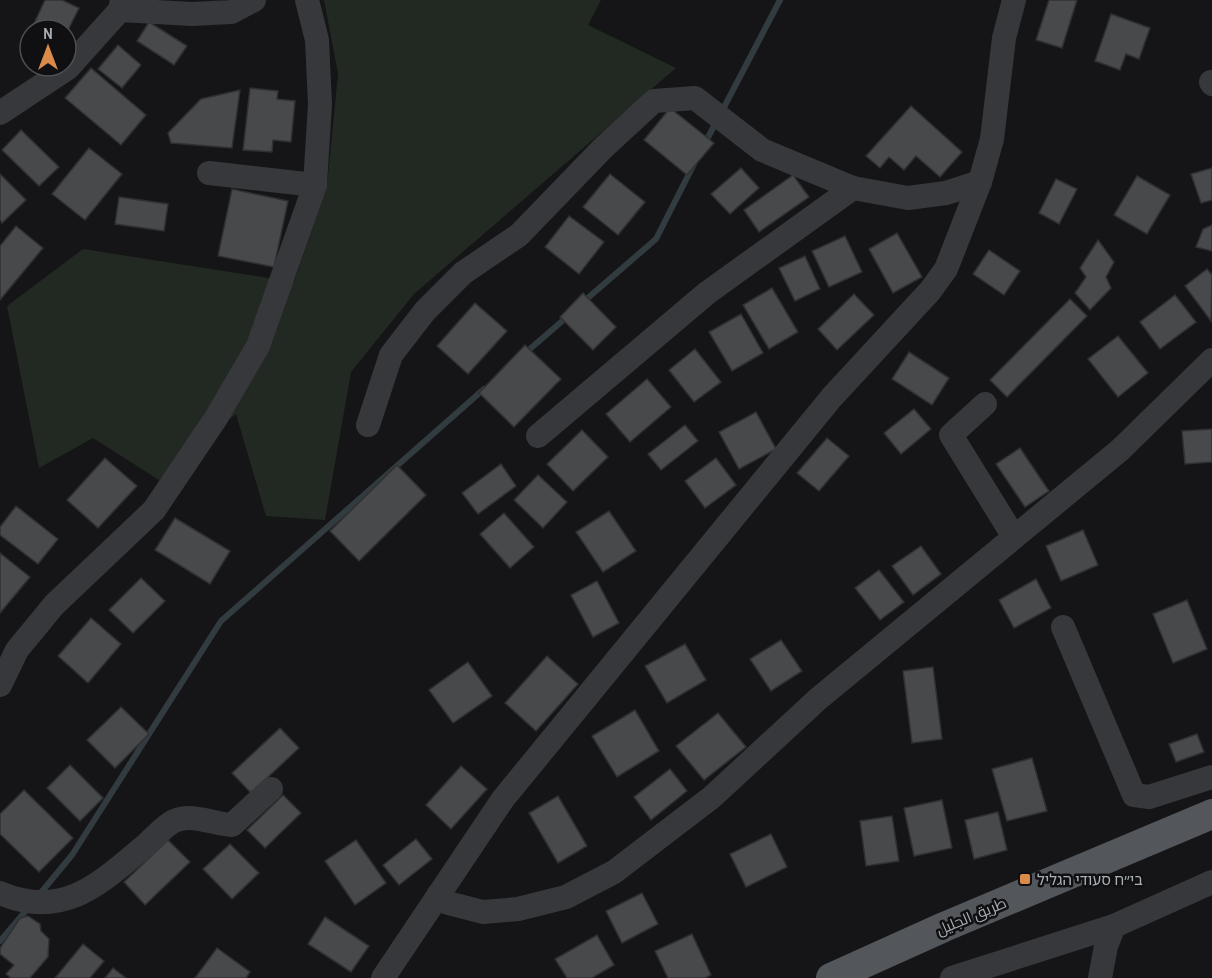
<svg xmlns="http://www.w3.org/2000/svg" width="1212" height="978" font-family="'Archivo Narrow',Cairo,'Noto Sans Hebrew',sans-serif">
  <rect width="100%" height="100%" fill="#151517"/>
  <path fill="#222822" d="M 324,0 L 601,0 L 588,25 L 676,68 L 414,294 L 351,372 L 325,520 L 266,516 L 236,414 L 159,480 L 93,438 L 39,468 L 7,306 L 83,249 L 294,282 L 327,185 L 338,74 Z"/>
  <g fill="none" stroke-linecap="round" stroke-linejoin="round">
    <g stroke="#323c40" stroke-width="6">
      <path d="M 721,113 L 780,0"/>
      <path d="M 704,145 L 716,122"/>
      <path d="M 582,303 L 656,239 L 694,164"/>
      <path d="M 523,355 L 568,316"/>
      <path d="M 39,895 L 72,855 L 221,621 L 484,389"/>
      <path d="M 0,941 L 29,907"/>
    </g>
  </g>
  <g fill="#47494b" stroke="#2f3032" stroke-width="1.5">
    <path d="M 45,0 L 62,0 L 79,8 L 66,34 L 66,30 L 31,30 Z"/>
    <path d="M 1049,0 L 1077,0 L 1062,48 L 1036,40 Z"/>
    <path d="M 1111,14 L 1150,28 L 1139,59 L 1126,54 L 1120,70 L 1095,61 Z"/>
    <path d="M 149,22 L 187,46 L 174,65 L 137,41 Z"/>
    <path d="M 118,45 L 141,65 L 122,88 L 98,69 Z"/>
    <path d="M 91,68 L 146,115 L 121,145 L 65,98 Z"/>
    <path d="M 250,88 L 278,91 L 277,99 L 295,101 L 291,142 L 273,140 L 272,152 L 243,150 Z"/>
    <path d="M 240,90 L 232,148 L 171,143 L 168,133 L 201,99 Z"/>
    <path d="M 911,106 L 962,152 L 940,177 L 916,156 L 904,170 L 889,157 L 880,168 L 866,156 Z"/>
    <path d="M 670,108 L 714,143 L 687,175 L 644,140 Z"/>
    <path d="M 21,130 L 59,167 L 39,186 L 2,150 Z"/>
    <path d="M 89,148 L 122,174 L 85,220 L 52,194 Z"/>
    <path d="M 741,168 L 759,188 L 730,214 L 711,194 Z"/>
    <path d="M 1212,168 L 1212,200 L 1201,203 L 1191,174 Z"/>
    <path d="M 0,174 L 26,200 L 2,223 L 0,220 Z"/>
    <path d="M 610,174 L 645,202 L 618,235 L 583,207 Z"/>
    <path d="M 793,175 L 809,197 L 759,232 L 744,210 Z"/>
    <path d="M 1137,176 L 1170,195 L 1147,234 L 1114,215 Z"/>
    <path d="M 1056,179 L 1077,189 L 1059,224 L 1039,213 Z"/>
    <path d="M 232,189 L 288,201 L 274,267 L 218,256 Z"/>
    <path d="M 119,197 L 168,204 L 164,231 L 115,224 Z"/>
    <path d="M 569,216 L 604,242 L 579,274 L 545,247 Z"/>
    <path d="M 1212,225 L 1212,251 L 1196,247 L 1203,229 Z"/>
    <path d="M 16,226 L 43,248 L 0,300 L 0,246 Z"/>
    <path d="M 897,233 L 922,277 L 893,293 L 869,249 Z"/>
    <path d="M 845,236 L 862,272 L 829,287 L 812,251 Z"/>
    <path d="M 1098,240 L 1114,262 L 1106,277 L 1111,288 L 1090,310 L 1075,293 L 1086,277 L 1080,268 Z"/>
    <path d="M 989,250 L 1020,271 L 1004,295 L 973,274 Z"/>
    <path d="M 805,256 L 820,289 L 795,301 L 779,268 Z"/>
    <path d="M 1207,269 L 1212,275 L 1211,321 L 1185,286 Z"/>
    <path d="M 772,288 L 798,332 L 769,349 L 743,305 Z"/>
    <path d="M 583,293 L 616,327 L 593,350 L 560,317 Z"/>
    <path d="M 854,294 L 874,315 L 837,350 L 818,329 Z"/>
    <path d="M 1175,295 L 1196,322 L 1160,349 L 1140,322 Z"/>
    <path d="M 1070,299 L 1087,316 L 1007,397 L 990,380 Z"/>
    <path d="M 475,303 L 507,331 L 468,374 L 437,346 Z"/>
    <path d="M 741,314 L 763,353 L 732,371 L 709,332 Z"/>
    <path d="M 1118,336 L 1148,373 L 1118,397 L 1088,359 Z"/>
    <path d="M 525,345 L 561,379 L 514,427 L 479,393 Z"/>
    <path d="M 695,349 L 721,382 L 694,402 L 669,370 Z"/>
    <path d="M 909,352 L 949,378 L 932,405 L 892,379 Z"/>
    <path d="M 647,379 L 671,407 L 630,442 L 606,414 Z"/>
    <path d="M 914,409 L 931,429 L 901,454 L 884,433 Z"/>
    <path d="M 756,412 L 776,449 L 739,469 L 719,432 Z"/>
    <path d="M 685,425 L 698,441 L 661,470 L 648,454 Z"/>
    <path d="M 1212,429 L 1212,462 L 1185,464 L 1182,431 Z"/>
    <path d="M 582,430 L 608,457 L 573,491 L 547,464 Z"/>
    <path d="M 827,438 L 849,456 L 819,491 L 797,473 Z"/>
    <path d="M 1020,448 L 1049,491 L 1025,507 L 996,464 Z"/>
    <path d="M 105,458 L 137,486 L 98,528 L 67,500 Z"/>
    <path d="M 716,458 L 736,485 L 705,508 L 685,481 Z"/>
    <path d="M 501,464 L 516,486 L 478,514 L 462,493 Z"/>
    <path d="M 397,465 L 426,495 L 359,561 L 330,531 Z"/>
    <path d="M 538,475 L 567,502 L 543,528 L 514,500 Z"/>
    <path d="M 16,506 L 58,539 L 38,564 L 0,535 L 0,527 Z"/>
    <path d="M 609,511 L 636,551 L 603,572 L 576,532 Z"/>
    <path d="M 504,513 L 534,547 L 510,568 L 480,534 Z"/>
    <path d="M 175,518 L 230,551 L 210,584 L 155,550 Z"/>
    <path d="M 1083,530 L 1098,565 L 1061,581 L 1046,546 Z"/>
    <path d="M 921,546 L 941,574 L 913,595 L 892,566 Z"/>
    <path d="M 0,553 L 30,577 L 0,613 Z"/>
    <path d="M 879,570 L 904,602 L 880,620 L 855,588 Z"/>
    <path d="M 141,578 L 165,601 L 133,633 L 109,610 Z"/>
    <path d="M 1036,579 L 1051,608 L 1014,628 L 999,600 Z"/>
    <path d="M 597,581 L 619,623 L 593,637 L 571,595 Z"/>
    <path d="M 1187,600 L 1207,649 L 1173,663 L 1153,614 Z"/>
    <path d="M 91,618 L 121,644 L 88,683 L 58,656 Z"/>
    <path d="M 781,640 L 802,671 L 771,691 L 750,659 Z"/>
    <path d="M 685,644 L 706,680 L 667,703 L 645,666 Z"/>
    <path d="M 547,656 L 578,684 L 536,731 L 505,703 Z"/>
    <path d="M 468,662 L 492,696 L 453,723 L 429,690 Z"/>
    <path d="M 933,667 L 942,739 L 912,743 L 903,671 Z"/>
    <path d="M 121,707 L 149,734 L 115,768 L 87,740 Z"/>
    <path d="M 635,710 L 659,751 L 617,777 L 592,736 Z"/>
    <path d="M 718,713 L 746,747 L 704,780 L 676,746 Z"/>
    <path d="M 280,728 L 299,748 L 251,793 L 232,773 Z"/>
    <path d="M 1197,734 L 1204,752 L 1176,762 L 1169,744 Z"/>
    <path d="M 1032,758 L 1047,811 L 1007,821 L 992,769 Z"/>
    <path d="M 70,765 L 103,798 L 80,821 L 47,788 Z"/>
    <path d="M 461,766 L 487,789 L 451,829 L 426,805 Z"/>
    <path d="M 670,769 L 687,791 L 651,820 L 634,797 Z"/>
    <path d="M 24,790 L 73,838 L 39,872 L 0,834 L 0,814 Z"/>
    <path d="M 283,795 L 301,813 L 265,848 L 247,830 Z"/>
    <path d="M 558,796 L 587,846 L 558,863 L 529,813 Z"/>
    <path d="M 942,800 L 952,848 L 914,856 L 904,808 Z"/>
    <path d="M 998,812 L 1007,850 L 974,859 L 965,820 Z"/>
    <path d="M 892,816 L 899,861 L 866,866 L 860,821 Z"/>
    <path d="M 771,834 L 787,867 L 746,887 L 730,854 Z"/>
    <path d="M 416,839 L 432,859 L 399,885 L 383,865 Z"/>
    <path d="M 168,840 L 190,862 L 145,905 L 124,882 Z"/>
    <path d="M 356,840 L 386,883 L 355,905 L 325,861 Z"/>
    <path d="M 230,844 L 259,873 L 232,899 L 203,869 Z"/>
    <path d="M 642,893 L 658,924 L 622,943 L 606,911 Z"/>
    <path d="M 28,916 L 40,924 L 41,931 L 49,939 L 48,957 L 30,978 L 11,978 L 6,974 L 14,965 L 0,954 L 0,948 L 20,918 Z"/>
    <path d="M 325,917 L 369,946 L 351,972 L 308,944 Z"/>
    <path d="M 692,934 L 711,975 L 705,978 L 668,978 L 655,951 Z"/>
    <path d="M 597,935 L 614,965 L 592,978 L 567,978 L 555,959 Z"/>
    <path d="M 83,944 L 104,961 L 90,978 L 55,978 Z"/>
    <path d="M 217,948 L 250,972 L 246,978 L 195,978 Z"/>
    <path d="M 113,968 L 126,978 L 105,978 Z"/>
  </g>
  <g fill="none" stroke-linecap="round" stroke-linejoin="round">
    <g stroke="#37383b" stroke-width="24">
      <path d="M 120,10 L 192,14 L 231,12 L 254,0"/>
      <path d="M 1211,82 L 1212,84"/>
      <path d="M 0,113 L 68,68 L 120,10 L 122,0"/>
      <path d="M 209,173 L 315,185"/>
      <path d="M 985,404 L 951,435 L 1014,537"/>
      <path d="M 368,425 L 391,355 L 425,311 L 463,273 L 519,235 L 604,147 L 654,101 L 695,98 L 762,150 L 853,188 L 908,198 L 946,193 L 980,182"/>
      <path d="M 538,436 L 707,293 L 853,188"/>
      <path d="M 1063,627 L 1134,795 L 1149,797 L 1212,777"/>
      <path d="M 0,685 L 17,650 L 54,605 L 154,510 L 216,418 L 258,346 L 315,185 L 320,104 L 317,40 L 307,0"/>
      <path d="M 0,893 C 64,920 99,884 146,845 C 154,838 164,826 174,821 C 193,813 213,824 232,825 L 271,789"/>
      <path d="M 439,894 L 448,903 L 483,912 L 518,909 L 566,897 L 614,872 L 712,797 L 818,699 L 1120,450 L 1212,360"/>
      <path d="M 383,978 L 503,799 L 832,397 L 930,291 L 946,269 L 980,182 L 992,139 L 1004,38 L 1014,0"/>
      <path d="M 952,978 L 1114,926 L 1212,882"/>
      <path d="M 1100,978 L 1106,946 L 1114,926"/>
    </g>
    <path stroke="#53565a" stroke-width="30" d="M 831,978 L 944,927 L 1212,814"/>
  </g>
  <rect fill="#da8b4a" stroke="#101012" stroke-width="2" x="1019" y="873" width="12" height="12" rx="3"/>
  <g text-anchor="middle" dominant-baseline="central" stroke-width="5" stroke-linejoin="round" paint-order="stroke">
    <g font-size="15" fill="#a9afb5" stroke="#101012" text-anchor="start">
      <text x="1037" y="879">בי״ח סעודי הגליל</text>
    </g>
    <g font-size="15" fill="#a9afb5" stroke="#101012">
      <text transform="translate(971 916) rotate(-23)">طريق الجليل</text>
    </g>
  </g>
  <g transform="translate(48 48)"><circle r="28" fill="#101012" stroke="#4d5053" stroke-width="1.5"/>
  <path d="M0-4.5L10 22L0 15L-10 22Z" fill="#da8b4a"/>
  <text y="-9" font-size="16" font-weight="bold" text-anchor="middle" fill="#a9afb5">N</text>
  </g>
</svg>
